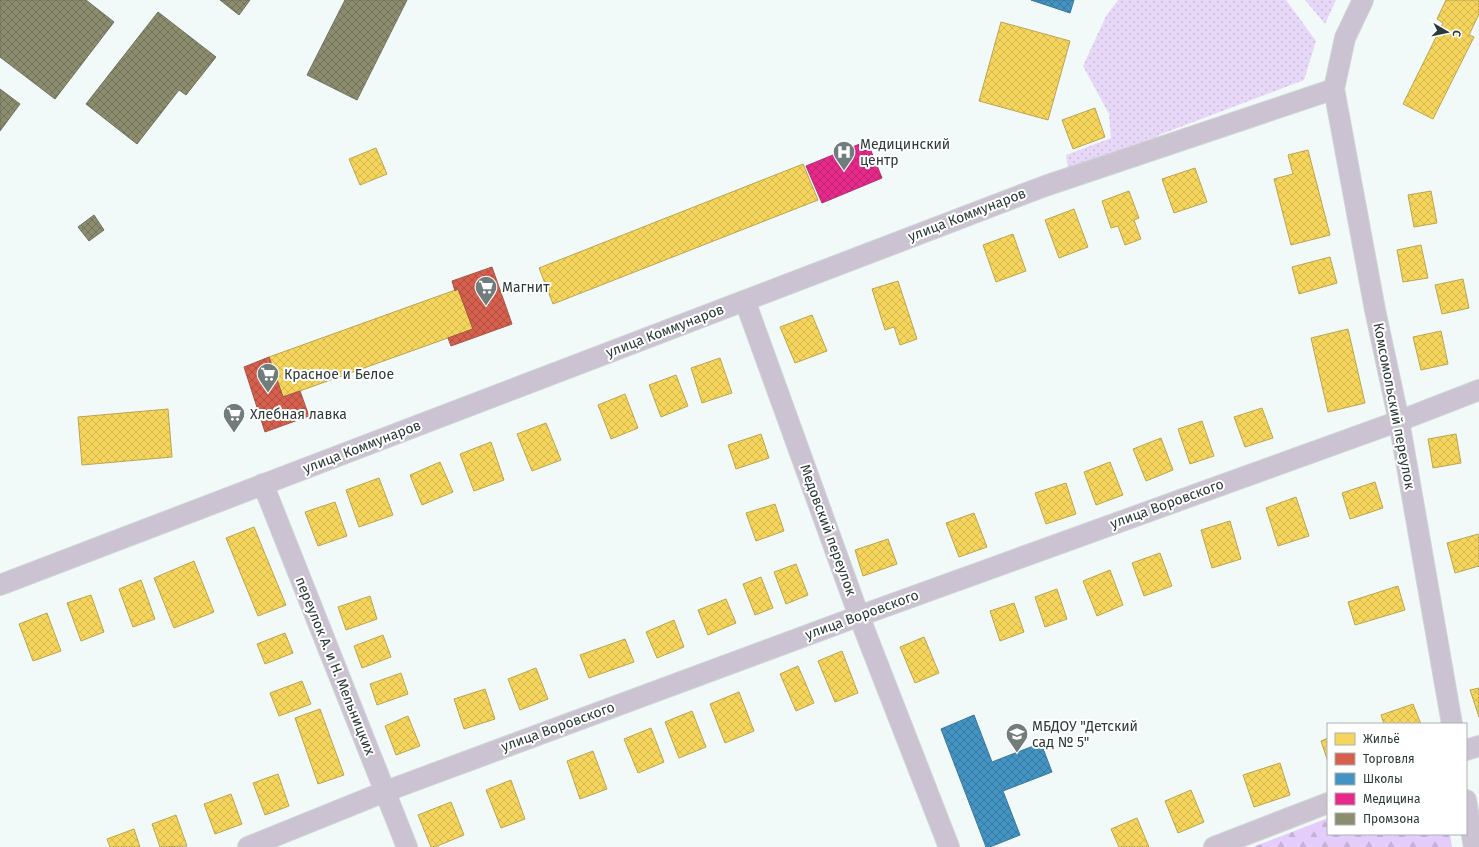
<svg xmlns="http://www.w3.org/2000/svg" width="1479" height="847" font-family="'Fira Sans',sans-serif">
  <defs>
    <pattern id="grass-dots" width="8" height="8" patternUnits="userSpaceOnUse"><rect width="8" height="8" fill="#e8d8f7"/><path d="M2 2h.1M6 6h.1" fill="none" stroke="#c7bad4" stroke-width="1.8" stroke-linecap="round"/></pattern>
    <pattern id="forest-firs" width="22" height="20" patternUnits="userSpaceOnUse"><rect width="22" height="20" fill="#e4cdfa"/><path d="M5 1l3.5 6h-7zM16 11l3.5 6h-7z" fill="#c4b1d7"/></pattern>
    <pattern id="homes-cross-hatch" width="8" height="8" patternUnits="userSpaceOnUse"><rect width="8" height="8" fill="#f6d55c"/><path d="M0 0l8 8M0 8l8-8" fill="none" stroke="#d3b851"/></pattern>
    <pattern id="shops-cross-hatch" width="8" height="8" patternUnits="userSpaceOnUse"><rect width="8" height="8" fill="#d6604d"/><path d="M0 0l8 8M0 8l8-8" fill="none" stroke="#ae5041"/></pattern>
    <pattern id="schools-cross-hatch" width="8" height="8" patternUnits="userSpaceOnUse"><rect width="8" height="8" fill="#4393c3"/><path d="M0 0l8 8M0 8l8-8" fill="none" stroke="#38799f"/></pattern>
    <pattern id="health-cross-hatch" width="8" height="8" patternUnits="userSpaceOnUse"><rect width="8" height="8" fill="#e7298a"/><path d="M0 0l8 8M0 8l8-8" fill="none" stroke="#bb2472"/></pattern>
    <pattern id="industry-cross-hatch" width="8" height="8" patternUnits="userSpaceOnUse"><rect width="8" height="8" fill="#8c8c6e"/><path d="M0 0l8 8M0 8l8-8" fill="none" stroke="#73735b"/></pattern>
  </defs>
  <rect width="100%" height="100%" fill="#f2faf9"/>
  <g fill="url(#grass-dots)">
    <path d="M 1118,0 L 1286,0 L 1316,41 L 1304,80 L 1159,135 L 1149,154 L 1068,169 L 1066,155 L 1111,138 L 1109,114 L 1083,66 L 1106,16 Z"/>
    <path d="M 1305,0 L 1336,0 L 1325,24 Z"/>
  </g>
  <path fill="url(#forest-firs)" d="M 1328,818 L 1328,834 L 1450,834 L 1452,847 L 1253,847 Z"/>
  <g fill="url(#homes-cross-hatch)" stroke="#b9a652">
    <path d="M 1446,0 L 1479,0 L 1479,14 L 1469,35 L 1474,37 L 1433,119 L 1403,104 L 1443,23 L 1437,19 Z"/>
    <path d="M 1001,22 L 1070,41 L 1048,120 L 979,101 Z"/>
    <path d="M 1095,108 L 1105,137 L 1073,149 L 1062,120 Z"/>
    <path d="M 376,148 L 387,174 L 360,185 L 349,159 Z"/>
    <path d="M 1308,150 L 1330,235 L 1291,245 L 1274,179 L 1293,174 L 1288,155 Z"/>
    <path d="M 803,164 L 818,200 L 553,304 L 539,268 Z"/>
    <path d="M 1195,168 L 1207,202 L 1174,213 L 1162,179 Z"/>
    <path d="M 1129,191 L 1139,218 L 1134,220 L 1141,239 L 1125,245 L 1118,226 L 1111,228 L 1102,201 Z"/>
    <path d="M 1431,191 L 1437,223 L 1414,227 L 1408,195 Z"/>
    <path d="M 1074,209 L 1088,247 L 1059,258 L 1045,220 Z"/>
    <path d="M 1013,234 L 1026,271 L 996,282 L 983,245 Z"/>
    <path d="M 1421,245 L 1428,278 L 1403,282 L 1397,250 Z"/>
    <path d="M 1330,257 L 1337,283 L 1299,294 L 1292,267 Z"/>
    <path d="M 1463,279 L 1469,308 L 1442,314 L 1435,285 Z"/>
    <path d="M 898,281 L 917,339 L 900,345 L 894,327 L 885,330 L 872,289 Z"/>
    <path d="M 458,289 L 473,329 L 283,397 L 269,357 Z"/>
    <path d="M 812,315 L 827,351 L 795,363 L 780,327 Z"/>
    <path d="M 1348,329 L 1365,403 L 1328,412 L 1311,338 Z"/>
    <path d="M 1441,331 L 1448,364 L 1421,370 L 1413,337 Z"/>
    <path d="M 720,358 L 732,393 L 702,403 L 691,368 Z"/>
    <path d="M 676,375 L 688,406 L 661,417 L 649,385 Z"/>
    <path d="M 625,394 L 638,428 L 611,439 L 598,405 Z"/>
    <path d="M 1262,408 L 1273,438 L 1245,447 L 1234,417 Z"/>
    <path d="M 168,409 L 172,457 L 82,465 L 78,417 Z"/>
    <path d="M 1202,421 L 1214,456 L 1190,464 L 1178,429 Z"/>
    <path d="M 546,423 L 561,460 L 532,471 L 517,434 Z"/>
    <path d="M 761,434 L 769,458 L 736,469 L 728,445 Z"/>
    <path d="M 1456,434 L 1461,463 L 1433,468 L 1428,439 Z"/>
    <path d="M 1161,438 L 1173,470 L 1146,481 L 1133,449 Z"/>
    <path d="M 491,442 L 504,480 L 474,491 L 460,454 Z"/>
    <path d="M 440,462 L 453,492 L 422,505 L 410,475 Z"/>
    <path d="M 1110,462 L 1123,495 L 1096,505 L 1084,472 Z"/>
    <path d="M 379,478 L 393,515 L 359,527 L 346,490 Z"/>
    <path d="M 1375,482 L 1383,508 L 1350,519 L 1342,493 Z"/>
    <path d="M 1066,483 L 1076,514 L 1046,524 L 1035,493 Z"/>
    <path d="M 1296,497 L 1309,536 L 1278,546 L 1266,508 Z"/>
    <path d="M 335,502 L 347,536 L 318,546 L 305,512 Z"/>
    <path d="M 775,504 L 784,531 L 756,541 L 746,513 Z"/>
    <path d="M 974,513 L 987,547 L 959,557 L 946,523 Z"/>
    <path d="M 1230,521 L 1241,559 L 1212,568 L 1201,530 Z"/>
    <path d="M 254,527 L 286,605 L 258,616 L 226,538 Z"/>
    <path d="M 1478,534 L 1479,539 L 1479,566 L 1455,573 L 1447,543 Z"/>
    <path d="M 888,539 L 897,564 L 863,576 L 855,550 Z"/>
    <path d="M 1160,553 L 1172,586 L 1144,596 L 1132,563 Z"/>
    <path d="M 194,561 L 214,612 L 174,628 L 154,578 Z"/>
    <path d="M 796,564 L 808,595 L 786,604 L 774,572 Z"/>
    <path d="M 1110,570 L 1123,605 L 1097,616 L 1083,581 Z"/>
    <path d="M 761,577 L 773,608 L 755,615 L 743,584 Z"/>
    <path d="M 141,580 L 155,619 L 133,627 L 119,589 Z"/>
    <path d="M 1398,586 L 1405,610 L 1355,625 L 1348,602 Z"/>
    <path d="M 1057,589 L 1067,619 L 1045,627 L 1035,597 Z"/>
    <path d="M 91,595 L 104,632 L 81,641 L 67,603 Z"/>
    <path d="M 370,596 L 377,619 L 346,630 L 338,607 Z"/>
    <path d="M 726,599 L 736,623 L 708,635 L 698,610 Z"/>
    <path d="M 1014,603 L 1024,632 L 1000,641 L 990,611 Z"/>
    <path d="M 47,613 L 61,651 L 33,661 L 19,624 Z"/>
    <path d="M 674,620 L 684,647 L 657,658 L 646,632 Z"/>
    <path d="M 285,633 L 293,653 L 265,664 L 257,644 Z"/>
    <path d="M 383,635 L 391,657 L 362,668 L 354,646 Z"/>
    <path d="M 924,637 L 939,673 L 915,683 L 900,647 Z"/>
    <path d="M 625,639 L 634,662 L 589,678 L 580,655 Z"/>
    <path d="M 842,651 L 858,693 L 835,702 L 818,661 Z"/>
    <path d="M 798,666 L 814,703 L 796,711 L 780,674 Z"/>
    <path d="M 536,668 L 548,699 L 520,710 L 508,679 Z"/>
    <path d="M 401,673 L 408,694 L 377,705 L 370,684 Z"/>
    <path d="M 302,681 L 311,704 L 279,716 L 270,693 Z"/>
    <path d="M 1479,688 L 1479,717 L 1470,690 Z"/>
    <path d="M 485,689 L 495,719 L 464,729 L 454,699 Z"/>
    <path d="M 739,692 L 754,731 L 725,743 L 710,704 Z"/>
    <path d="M 1413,704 L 1421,724 L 1384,724 L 1381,715 Z"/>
    <path d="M 320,709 L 344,775 L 318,784 L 295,718 Z"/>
    <path d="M 692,711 L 706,747 L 679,758 L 665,722 Z"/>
    <path d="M 408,716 L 420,746 L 396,755 L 385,726 Z"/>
    <path d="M 651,728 L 664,762 L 638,773 L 624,739 Z"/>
    <path d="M 1328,738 L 1328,762 L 1321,741 Z"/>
    <path d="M 593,751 L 607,789 L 580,799 L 567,761 Z"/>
    <path d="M 1280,763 L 1290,795 L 1254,807 L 1243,775 Z"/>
    <path d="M 278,774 L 289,806 L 265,815 L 253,783 Z"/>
    <path d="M 511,780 L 525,819 L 501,828 L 486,790 Z"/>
    <path d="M 1191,790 L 1204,822 L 1178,833 L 1165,801 Z"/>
    <path d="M 231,794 L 242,824 L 215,834 L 204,804 Z"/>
    <path d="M 451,802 L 464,835 L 435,847 L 431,847 L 418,815 Z"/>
    <path d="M 176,815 L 187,846 L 160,847 L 152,824 Z"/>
    <path d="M 1137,818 L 1149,847 L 1119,847 L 1111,829 Z"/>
    <path d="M 134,829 L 140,847 L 110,847 L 107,839 Z"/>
  </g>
  <g fill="url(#shops-cross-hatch)" stroke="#a35547">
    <path d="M 492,267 L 512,324 L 451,346 L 448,338 L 473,329 L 458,289 L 455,291 L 452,281 Z"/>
    <path d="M 269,357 L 283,397 L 300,391 L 309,416 L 265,432 L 244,367 Z"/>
  </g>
  <g fill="url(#schools-cross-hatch)" stroke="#3c789a">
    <path d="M 1031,0 L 1074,0 L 1070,13 Z"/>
    <path d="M 974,715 L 992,762 L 1041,743 L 1052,772 L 1003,791 L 1020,835 L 990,847 L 986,847 L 941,729 Z"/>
  </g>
  <path fill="url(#health-cross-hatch)" stroke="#af2e72" d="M 867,141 L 882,178 L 822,203 L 806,166 Z"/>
  <g fill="url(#industry-cross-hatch)" stroke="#6f735e">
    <path d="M 0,0 L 86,0 L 114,22 L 55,99 L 0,57 Z"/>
    <path d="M 220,0 L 250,0 L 239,15 Z"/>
    <path d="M 345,0 L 407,0 L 357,100 L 307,75 Z"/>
    <path d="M 158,12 L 216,57 L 186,95 L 179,90 L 137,144 L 86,104 Z"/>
    <path d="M 0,89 L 20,104 L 0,131 Z"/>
    <path d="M 94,215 L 104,230 L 89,241 L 78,227 Z"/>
  </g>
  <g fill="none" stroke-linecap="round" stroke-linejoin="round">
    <g stroke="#cfd7d6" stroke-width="22">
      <g id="minor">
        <path d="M 1363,0 L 1345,38 L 1334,89 L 1375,310 L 1399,421 L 1452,724"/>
        <path d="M 745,301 L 859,616 L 949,847"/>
        <path d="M 263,484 L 407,847"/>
        <path d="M 0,585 L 1045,186 L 1334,89"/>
        <path d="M 1466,750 L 1479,746"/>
        <path d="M 1466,800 L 1474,847"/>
        <path d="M 248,847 L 384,792 L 859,616 L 1399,421 L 1479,390"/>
        <path d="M 1214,847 L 1328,803"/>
      </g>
    </g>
    <use href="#minor" stroke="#cbc3d2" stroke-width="20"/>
  </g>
  <defs>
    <g id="hospital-pin" transform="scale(1.15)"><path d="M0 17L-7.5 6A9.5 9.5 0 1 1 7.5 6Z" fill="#717d7c" stroke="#fff"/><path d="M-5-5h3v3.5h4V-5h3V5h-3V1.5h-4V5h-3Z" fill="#fff"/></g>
    <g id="supermarket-pin" transform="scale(1.15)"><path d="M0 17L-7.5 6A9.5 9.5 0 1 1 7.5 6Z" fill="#717d7c" stroke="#fff"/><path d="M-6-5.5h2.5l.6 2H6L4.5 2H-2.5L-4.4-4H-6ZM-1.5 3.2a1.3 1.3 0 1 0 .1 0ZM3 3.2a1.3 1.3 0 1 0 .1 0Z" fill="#fff"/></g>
    <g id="school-pin" transform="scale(1.15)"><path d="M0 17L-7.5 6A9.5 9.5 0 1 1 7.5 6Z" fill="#717d7c" stroke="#fff"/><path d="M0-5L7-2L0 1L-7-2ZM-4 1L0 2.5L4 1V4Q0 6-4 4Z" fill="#fff"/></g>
  </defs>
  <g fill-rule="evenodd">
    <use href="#hospital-pin" x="844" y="152"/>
    <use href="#supermarket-pin" x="486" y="287"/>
    <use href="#supermarket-pin" x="268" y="374"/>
    <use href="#supermarket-pin" x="234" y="414"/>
    <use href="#school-pin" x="1017" y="734"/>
  </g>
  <g text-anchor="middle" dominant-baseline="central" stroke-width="4" stroke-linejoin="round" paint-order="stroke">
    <g font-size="14" fill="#2c3a39" stroke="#fff" text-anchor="start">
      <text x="860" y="144">Медицинский<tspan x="860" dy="16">центр</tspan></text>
      <text x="502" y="287">Магнит</text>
      <text x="284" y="374">Красное и Белое</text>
      <text x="250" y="414">Хлебная лавка</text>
      <text x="1032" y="726">МБДОУ "Детский<tspan x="1032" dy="16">сад № 5"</tspan></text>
    </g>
    <g font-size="14" fill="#2c3a39" stroke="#fff">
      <text transform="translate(967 215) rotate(-21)">улица Коммунаров</text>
      <text transform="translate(665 331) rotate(-21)">улица Коммунаров</text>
      <text transform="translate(1394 406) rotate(79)">Комсомольский переулок</text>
      <text transform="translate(362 447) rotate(-21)">улица Коммунаров</text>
      <text transform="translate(1167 504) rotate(-20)">улица Воровского</text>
      <text transform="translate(828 530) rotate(70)">Медовский переулок</text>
      <text transform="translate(862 615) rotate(-20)">улица Воровского</text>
      <text transform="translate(335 666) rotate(68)">переулок А. и Н. Мельницких</text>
      <text transform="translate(558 727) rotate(-20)">улица Воровского</text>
    </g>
  </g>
  <rect x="1327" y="723" width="140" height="112" fill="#ffffff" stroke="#abb0b0"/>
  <rect x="1335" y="733" width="20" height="12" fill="#f6d55c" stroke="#abb0b0"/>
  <text x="1363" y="743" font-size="12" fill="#2c3a39">Жильё</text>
  <rect x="1335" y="753" width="20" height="12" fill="#d6604d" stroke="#abb0b0"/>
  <text x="1363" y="763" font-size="12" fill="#2c3a39">Торговля</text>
  <rect x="1335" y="773" width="20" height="12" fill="#4393c3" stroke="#abb0b0"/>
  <text x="1363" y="783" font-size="12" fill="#2c3a39">Школы</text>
  <rect x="1335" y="793" width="20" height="12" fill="#e7298a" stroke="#abb0b0"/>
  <text x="1363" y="803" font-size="12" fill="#2c3a39">Медицина</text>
  <rect x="1335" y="813" width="20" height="12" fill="#8c8c6e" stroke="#abb0b0"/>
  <text x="1363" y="823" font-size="12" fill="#2c3a39">Промзона</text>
  <g transform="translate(1447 32) rotate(99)" stroke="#ffffff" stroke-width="3" paint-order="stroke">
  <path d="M0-3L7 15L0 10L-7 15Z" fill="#2c3a39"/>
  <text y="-6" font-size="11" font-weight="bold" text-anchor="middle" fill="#2c3a39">С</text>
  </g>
</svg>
